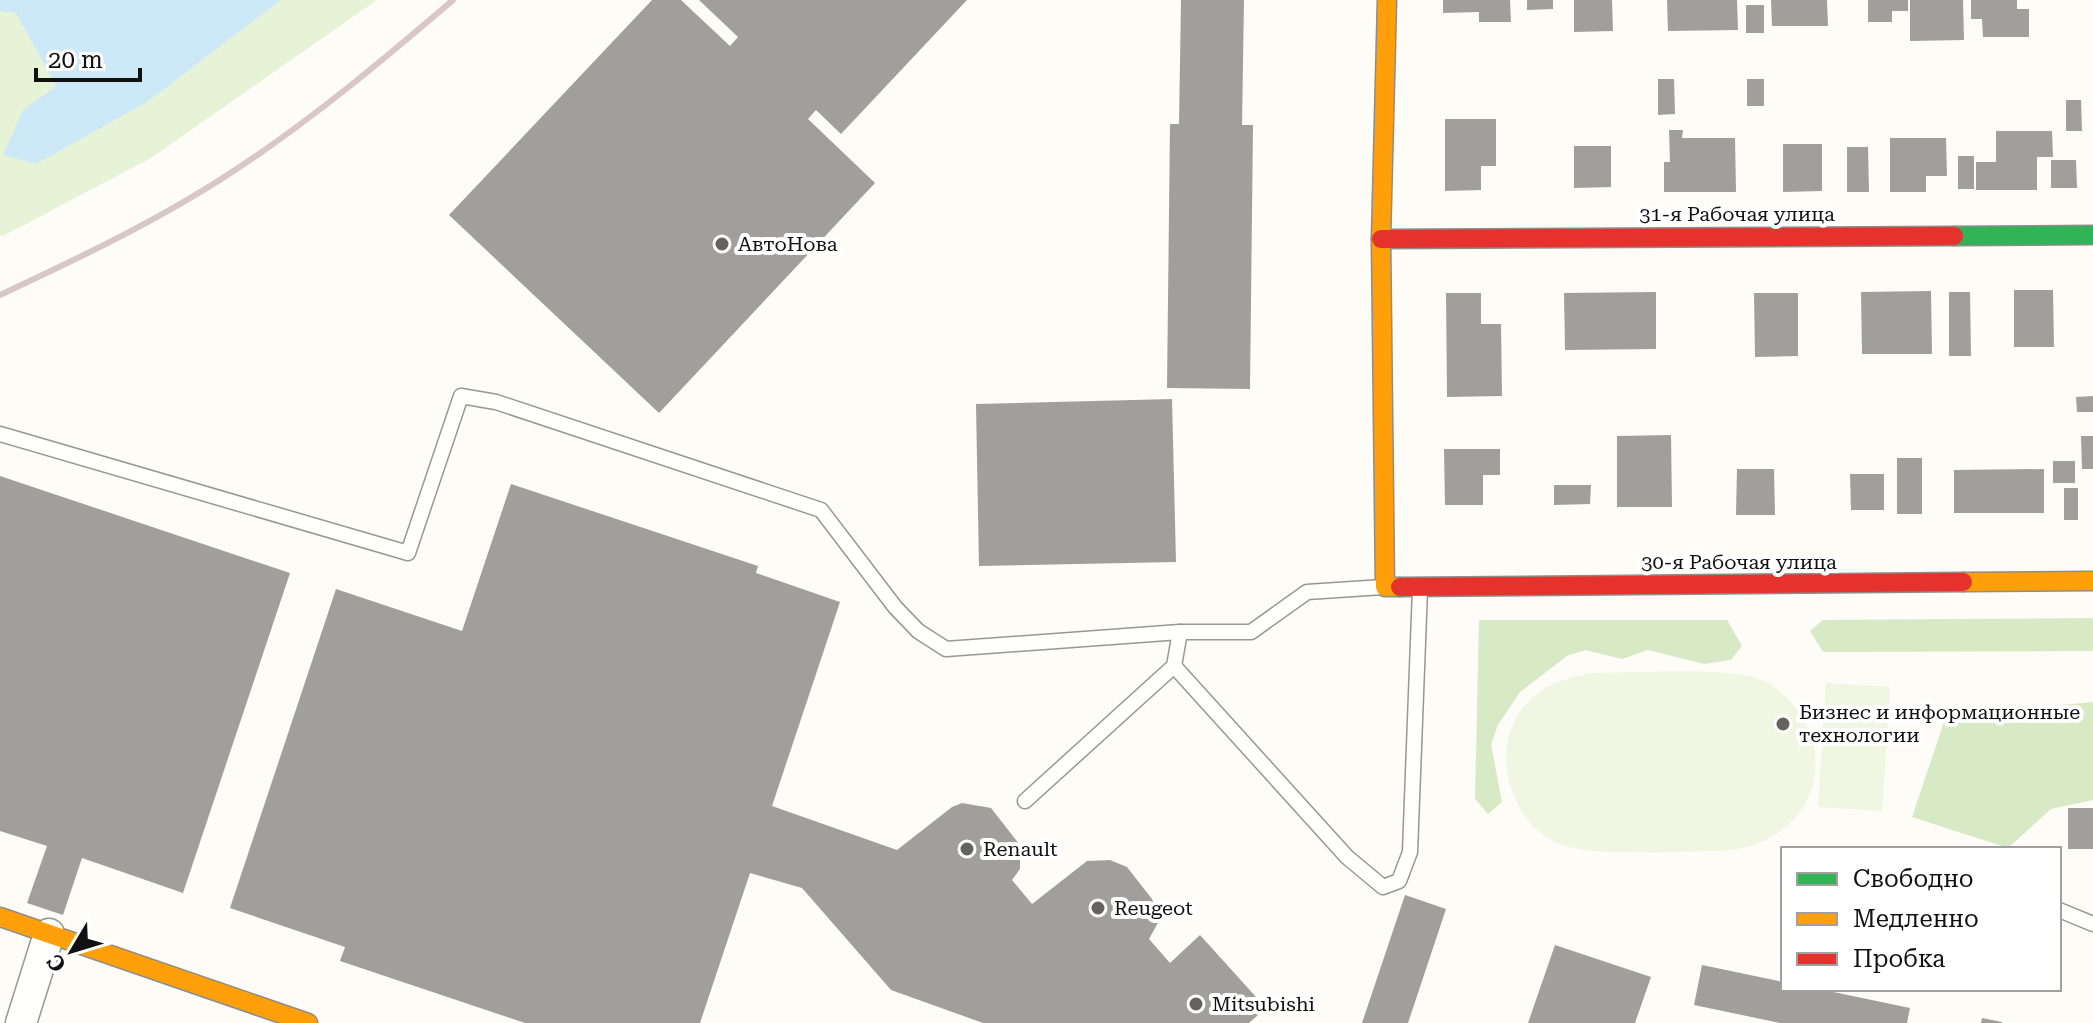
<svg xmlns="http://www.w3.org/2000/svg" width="2093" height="1023" font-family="'Roboto Serif',serif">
  <rect width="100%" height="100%" fill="#fdfcf7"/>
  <path fill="#e7f3d7" d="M 0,0 L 377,0 L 151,158 L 3,236 L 0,235 Z"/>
  <g fill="#d8eac5">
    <path d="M 2093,618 L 2093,651 L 1823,652 L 1810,631 L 1823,620 Z"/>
    <path d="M 1479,620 L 1727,620 L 1742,646 L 1731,660 L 1704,664 L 1648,650 L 1622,659 L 1585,650 L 1567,656 L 1520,692 L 1498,725 L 1491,744 L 1502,802 L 1488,814 L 1475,799 Z"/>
    <path d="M 2093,702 L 2093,800 L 2051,809 L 2008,848 L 1912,817 L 1946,716 Z"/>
  </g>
  <g fill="#f0f6e1">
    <path d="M 1593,673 C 1633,673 1729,666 1762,680 C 1776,686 1790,699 1798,711 C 1844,779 1794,851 1716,851 C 1677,851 1593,857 1559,844 C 1505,821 1486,737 1533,697 C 1551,682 1570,677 1593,673 Z"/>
    <path d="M 1826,683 L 1890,687 L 1882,811 L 1818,807 Z"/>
  </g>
  <path fill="#cde8f7" d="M 0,0 L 281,0 L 147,102 L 36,164 L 3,155 L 23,110 L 56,86 L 16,13 L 0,11 Z"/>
  <g fill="#a19f9c">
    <path d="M 652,0 L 681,0 L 730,46 L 738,37 L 699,0 L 967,0 L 841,134 L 816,110 L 808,119 L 875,183 L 659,413 L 449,215 Z"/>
    <path d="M 1181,0 L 1244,0 L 1242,125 L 1253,125 L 1250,389 L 1167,388 L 1170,124 L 1179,124 Z"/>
    <path d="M 1443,0 L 1510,0 L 1511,22 L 1479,22 L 1479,12 L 1443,13 Z"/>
    <path d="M 1527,0 L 1553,0 L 1553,9 L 1527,10 Z"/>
    <path d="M 1574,0 L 1612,0 L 1613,31 L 1574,32 Z"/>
    <path d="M 1667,0 L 1737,0 L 1738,30 L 1668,31 Z"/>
    <path d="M 1771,0 L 1827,0 L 1828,26 L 1772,26 Z"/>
    <path d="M 1868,0 L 1908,0 L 1908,11 L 1892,11 L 1892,22 L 1868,22 Z"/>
    <path d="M 1910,0 L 1963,0 L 1964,40 L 1910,41 Z"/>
    <path d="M 1971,0 L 2017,0 L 2017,9 L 2029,9 L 2029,37 L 1983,37 L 1982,19 L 1971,19 Z"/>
    <rect x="1746" y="5" width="18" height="28"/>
    <path d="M 1658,79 L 1674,79 L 1675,114 L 1658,115 Z"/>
    <rect x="1747" y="79" width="17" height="27"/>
    <path d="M 2066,100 L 2081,100 L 2082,131 L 2066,131 Z"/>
    <path d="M 1445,119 L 1496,119 L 1496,166 L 1481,166 L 1481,190 L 1445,191 Z"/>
    <path d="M 1669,130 L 1683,130 L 1682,138 L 1735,138 L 1736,192 L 1664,192 L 1664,162 L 1670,162 Z"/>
    <path d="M 1996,131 L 2052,131 L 2053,157 L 2037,157 L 2037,190 L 1976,190 L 1976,162 L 1996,162 Z"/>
    <path d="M 1890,138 L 1946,138 L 1947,176 L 1926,176 L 1926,192 L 1890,192 Z"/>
    <path d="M 1783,144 L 1822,144 L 1822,191 L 1783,192 Z"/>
    <path d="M 1574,146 L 1611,146 L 1611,187 L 1574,188 Z"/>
    <path d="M 1847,147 L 1868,147 L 1869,192 L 1847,192 Z"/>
    <rect x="1958" y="156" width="16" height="33"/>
    <path d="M 2051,160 L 2076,160 L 2077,188 L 2051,188 Z"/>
    <path d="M 2014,290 L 2053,290 L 2054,347 L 2014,347 Z"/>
    <path d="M 1931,291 L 1932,354 L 1862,354 L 1861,292 Z"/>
    <path d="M 1656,292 L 1656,349 L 1565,350 L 1564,293 Z"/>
    <path d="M 1949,292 L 1970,292 L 1971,356 L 1949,356 Z"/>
    <path d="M 1446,293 L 1481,293 L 1481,324 L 1501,324 L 1502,396 L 1447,397 Z"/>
    <path d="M 1754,293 L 1798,293 L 1798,356 L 1755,357 Z"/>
    <path d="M 2093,396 L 2093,412 L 2077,412 L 2076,397 Z"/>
    <path d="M 1172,399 L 1176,562 L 979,566 L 976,404 Z"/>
    <path d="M 1671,435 L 1672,507 L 1617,507 L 1617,436 Z"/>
    <path d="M 2081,436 L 2093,436 L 2093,469 L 2082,469 Z"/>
    <path d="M 1444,449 L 1500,449 L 1500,475 L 1483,475 L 1483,505 L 1445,505 Z"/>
    <rect x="1897" y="458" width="25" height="56"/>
    <rect x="2053" y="461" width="22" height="22"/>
    <path d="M 1737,469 L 1774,469 L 1775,515 L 1736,515 Z"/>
    <path d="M 2044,469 L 2044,513 L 1954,513 L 1954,470 Z"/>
    <path d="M 1850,474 L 1884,474 L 1884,510 L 1851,510 Z"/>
    <path d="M 0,476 L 290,573 L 183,893 L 82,858 L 63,915 L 27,903 L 47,846 L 0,831 Z"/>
    <path d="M 511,484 L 758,566 L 756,573 L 840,602 L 772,806 L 897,850 L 952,807 L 962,803 L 991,808 L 1020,845 L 1020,869 L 1012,880 L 1032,904 L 1087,861 L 1110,860 L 1127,867 L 1152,899 L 1160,919 L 1149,939 L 1170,963 L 1200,935 L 1266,1008 L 1249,1023 L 983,1023 L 891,990 L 802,888 L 750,873 L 700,1023 L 525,1023 L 340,961 L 345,947 L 230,908 L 336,589 L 462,631 Z"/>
    <path d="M 1554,485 L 1591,485 L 1590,504 L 1554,505 Z"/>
    <rect x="2064" y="488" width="14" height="32"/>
    <rect x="2068" y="808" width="25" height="41"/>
    <path d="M 1405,895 L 1446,909 L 1408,1023 L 1362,1023 Z"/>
    <path d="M 1555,945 L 1651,977 L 1635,1023 L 1528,1023 Z"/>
    <path d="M 1702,965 L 1783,982 L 1783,989 L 1819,989 L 1910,1008 L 1907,1023 L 1780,1023 L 1694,1005 Z"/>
    <path d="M 1982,1018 L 2002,1022 L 2002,1023 L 1981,1023 Z"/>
  </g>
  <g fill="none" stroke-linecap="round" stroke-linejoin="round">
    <g stroke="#979795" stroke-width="17">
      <g id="lane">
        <path d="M 0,434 L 408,553 L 461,396 L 496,402 L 821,510 L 895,607 L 918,631 L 946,649 L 1180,632 L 1251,632 L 1307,592 L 1383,587"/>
        <path d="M 1174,666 L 1347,857 L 1383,887 L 1399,881 L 1410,852 L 1420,589"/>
        <path d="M 1025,801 L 1174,666 L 1180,632"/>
        <path d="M 2059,910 L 2093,924"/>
      </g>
    </g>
    <g stroke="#979795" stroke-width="33">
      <path id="street" d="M 21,1023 L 49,934"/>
    </g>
    <g stroke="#8e8d8b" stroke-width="21">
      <path id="fast" d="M 1954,236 L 2093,235"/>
    </g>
    <g stroke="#8e8d8b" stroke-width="21">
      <g id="slow">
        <path d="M 1387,0 L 1381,239 L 1385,587 L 1400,587"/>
        <path d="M 1963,582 L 2093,581"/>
        <path d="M 0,917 L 308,1023"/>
      </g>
    </g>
    <g stroke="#8e8d8b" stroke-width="21">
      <g id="jam">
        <path d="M 1381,239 L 1954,236"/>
        <path d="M 1400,587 L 1963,582"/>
      </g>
    </g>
    <use href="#lane" stroke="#fffffe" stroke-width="14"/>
    <use href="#street" stroke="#fffffe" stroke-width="30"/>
    <use href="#fast" stroke="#30b455" stroke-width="18"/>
    <use href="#slow" stroke="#ff9f0a" stroke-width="18"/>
    <use href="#jam" stroke="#e5322d" stroke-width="18"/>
    <path stroke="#d9c6c7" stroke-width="6" d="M 0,295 C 79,258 159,220 232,172 C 310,121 382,61 453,0"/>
  </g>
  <g fill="#646362" stroke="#fff" stroke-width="3">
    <circle cx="722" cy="244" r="8"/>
    <circle cx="1783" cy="724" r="8"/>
    <circle cx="967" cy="849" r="8"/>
    <circle cx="1098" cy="908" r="8"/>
    <circle cx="1196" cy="1004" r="8"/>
  </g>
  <g text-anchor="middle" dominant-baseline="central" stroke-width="8" stroke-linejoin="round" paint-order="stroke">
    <g font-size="20" fill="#111" stroke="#fff">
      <text x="1737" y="214">31-я Рабочая улица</text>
      <text x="1739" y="562">30-я Рабочая улица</text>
    </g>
    <g font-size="20" fill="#111" stroke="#fff" text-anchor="start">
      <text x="738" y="244">АвтоНова</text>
      <text x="1799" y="712">Бизнес и информационные<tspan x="1799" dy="23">технологии</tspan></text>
      <text x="983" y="849">Renault</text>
      <text x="1114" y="908">Reugeot</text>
      <text x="1212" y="1004">Mitsubishi</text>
    </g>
  </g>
  <rect x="1781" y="847" width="280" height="144" fill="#ffffff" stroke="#a0a0a0" stroke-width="2"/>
  <rect x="1797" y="873" width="40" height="12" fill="#30b455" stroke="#a0a0a0" stroke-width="2"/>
  <text x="1853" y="887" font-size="24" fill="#111111">Свободно</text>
  <rect x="1797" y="913" width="40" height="12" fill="#ff9f0a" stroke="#a0a0a0" stroke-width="2"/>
  <text x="1853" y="927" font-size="24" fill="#111111">Медленно</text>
  <rect x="1797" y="953" width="40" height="12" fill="#e5322d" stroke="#a0a0a0" stroke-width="2"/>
  <text x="1853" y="967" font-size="24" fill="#111111">Пробка</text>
  <g transform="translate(72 951) rotate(232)" stroke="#ffffff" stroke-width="6" paint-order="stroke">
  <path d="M0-6L14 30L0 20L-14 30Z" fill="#111111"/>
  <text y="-12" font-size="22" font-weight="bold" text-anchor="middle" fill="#111111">С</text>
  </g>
  <path d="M36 68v12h104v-12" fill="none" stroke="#111111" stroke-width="4"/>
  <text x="48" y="68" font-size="24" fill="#111111" stroke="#ffffff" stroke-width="6" paint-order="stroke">20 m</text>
</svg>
